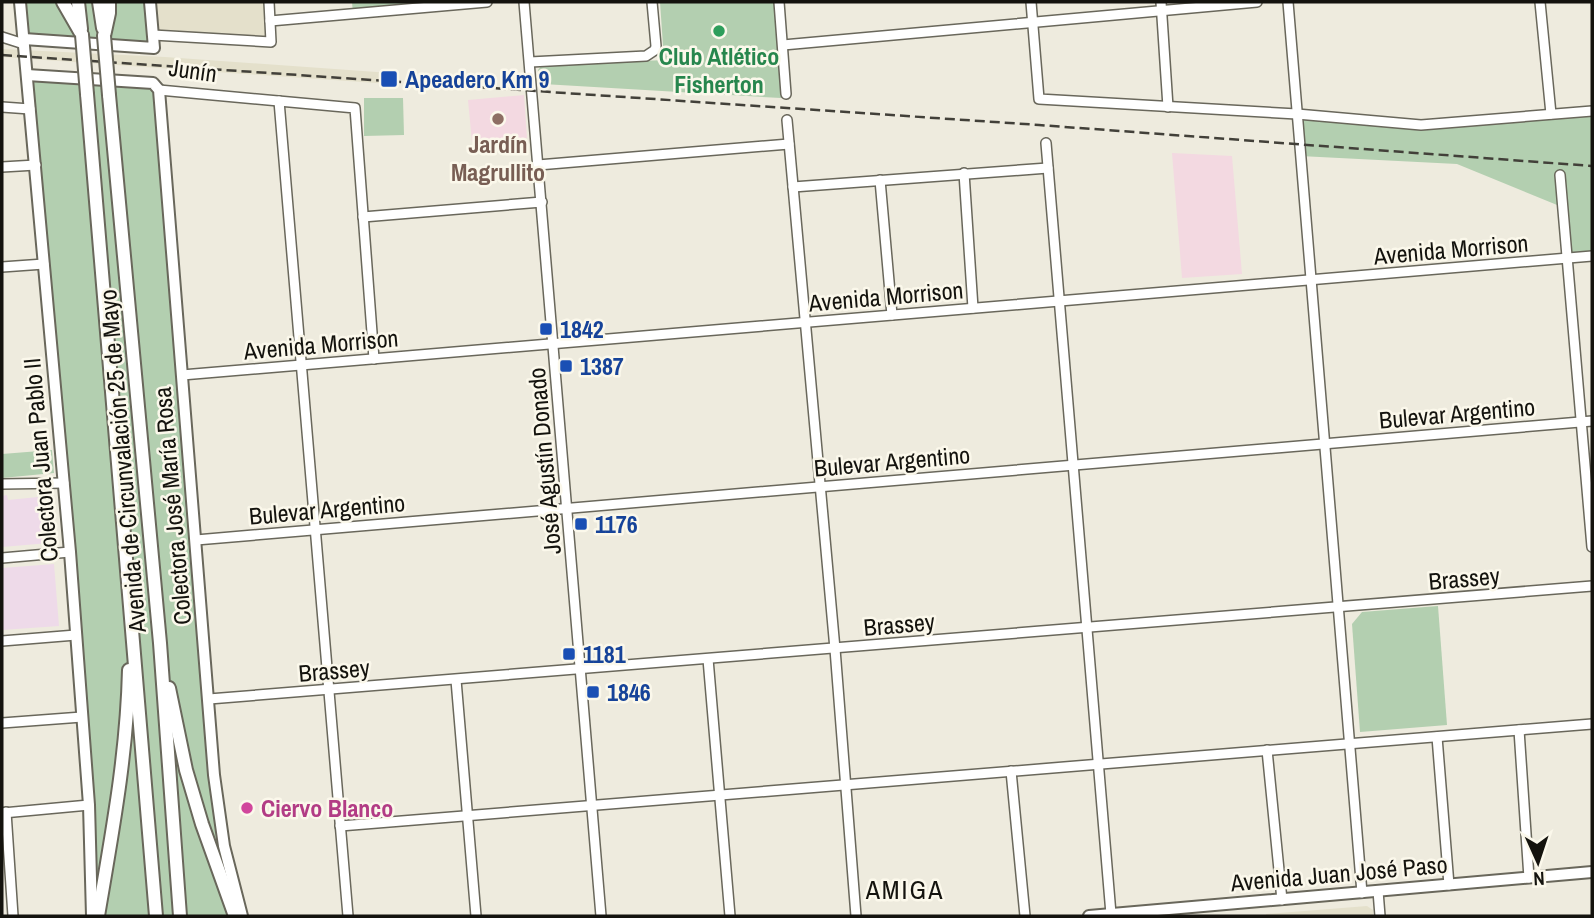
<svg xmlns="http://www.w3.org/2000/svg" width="1594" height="918" font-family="'Archivo Narrow',sans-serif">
  <rect width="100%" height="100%" fill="#eeebde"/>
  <g fill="#e4e0cb">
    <path d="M 150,2 L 269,2 L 271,42 L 153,35 Z"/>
    <path d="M 2,49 L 165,57 L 391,73 L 391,84 L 2,57 Z"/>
    <path d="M 1367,906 L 1373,910 L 1373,916 L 1266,916 L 1266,914 Z"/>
  </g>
  <g fill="#eedae9">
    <path d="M 7,495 L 8,500 L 48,496 L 52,537 L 49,543 L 2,547 L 2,496 Z"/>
    <path d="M 54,564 L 59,626 L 2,630 L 2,568 Z"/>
  </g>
  <g fill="#f3d9e1">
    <path d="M 524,95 L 527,138 L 472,142 L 468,100 Z"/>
    <path d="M 1172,153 L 1232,156 L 1242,274 L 1182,278 Z"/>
  </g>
  <g fill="#b3cfb0">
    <path d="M 20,2 L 150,2 L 154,48 L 24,39 Z"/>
    <path d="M 352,2 L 441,2 L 353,14 Z"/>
    <path d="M 660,2 L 774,2 L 781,98 L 543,84 L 539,81 L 538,70 L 541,66 L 664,60 Z"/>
    <path d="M 27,75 L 153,83 L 159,90 L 214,775 L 242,916 L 92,916 L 89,805 Z"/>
    <path d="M 364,98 L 403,98 L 404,135 L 364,136 Z"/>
    <path d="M 1592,111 L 1592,256 L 1566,258 L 1562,207 L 1457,164 L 1300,156 L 1297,114 L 1421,125 Z"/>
    <path d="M 52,450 L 54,473 L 2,478 L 2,454 Z"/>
    <path d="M 1438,606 L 1447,725 L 1360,732 L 1352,624 L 1362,612 Z"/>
  </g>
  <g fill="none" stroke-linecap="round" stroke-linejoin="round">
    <g stroke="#69675b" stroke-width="12">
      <g id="minor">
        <path d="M 524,2 L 601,916"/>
        <path d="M 779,2 L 786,94"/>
        <path d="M 1031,2 L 1039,99 L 1297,114 L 1421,125 L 1592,111"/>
        <path d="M 1161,2 L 1168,107"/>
        <path d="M 1288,2 L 1362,893"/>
        <path d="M 1540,2 L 1551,114"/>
        <path d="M 270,21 L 487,2"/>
        <path d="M 153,35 L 271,42 L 269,2"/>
        <path d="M 2,37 L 24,44"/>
        <path d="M 783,45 L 1257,2"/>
        <path d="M 530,62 L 646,56 L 655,50 L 656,46 L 652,2"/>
        <path d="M 159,90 L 355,108 L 374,359"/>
        <path d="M 279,101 L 348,916"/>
        <path d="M 2,107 L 30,109"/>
        <path d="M 787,120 L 835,649 L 856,916"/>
        <path d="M 1046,143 L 1111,914"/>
        <path d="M 538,165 L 789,144"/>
        <path d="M 2,167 L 36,165"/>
        <path d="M 964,173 L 973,308"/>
        <path d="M 1560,175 L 1592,547"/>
        <path d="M 880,180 L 892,315"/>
        <path d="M 793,187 L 1048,168"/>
        <path d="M 363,217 L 542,202"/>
        <path d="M 2,267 L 44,264"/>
        <path d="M 182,375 L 1592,256"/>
        <path d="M 2,484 L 64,483"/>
        <path d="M 196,540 L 1592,421"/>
        <path d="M 2,558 L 70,552"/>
        <path d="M 2,641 L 76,635"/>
        <path d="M 708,659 L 730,916"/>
        <path d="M 456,680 L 476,916"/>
        <path d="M 209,699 L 1592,586"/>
        <path d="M 2,723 L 82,717"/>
        <path d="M 1519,730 L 1529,878"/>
        <path d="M 1437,737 L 1449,885"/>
        <path d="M 1267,750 L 1282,900"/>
        <path d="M 1011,771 L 1025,916"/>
        <path d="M 6,812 L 13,916"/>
        <path d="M 3,813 L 89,805"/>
        <path d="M 340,826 L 1592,724"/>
        <path d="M 1378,891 L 1380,916"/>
      </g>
    </g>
    <g stroke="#69675b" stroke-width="14">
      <g id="major">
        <path d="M 20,2 L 70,552 L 89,805 L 92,916"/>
        <path d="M 24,39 L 154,48 L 150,2"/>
        <path d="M 27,75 L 153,83 L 159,90 L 214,775 L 224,846 L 242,916"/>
        <path d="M 1089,916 L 1592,872"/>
      </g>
    </g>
    <g stroke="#69675b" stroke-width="16">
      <g id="highway">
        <path d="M 63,2 L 82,35"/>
        <path d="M 78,2 L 81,29"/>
        <path d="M 99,2 L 103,28"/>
        <path d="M 104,36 L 109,13 L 109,2"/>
        <path d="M 87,94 L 156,916"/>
        <path d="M 109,95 L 160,643 L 180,916"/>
        <path d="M 169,688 L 186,770 L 202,824 L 235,916"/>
        <path d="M 98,916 C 112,833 127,755 129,670"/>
      </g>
    </g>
    <use href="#minor" stroke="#fff" stroke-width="9"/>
    <use href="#major" stroke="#fff" stroke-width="10"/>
    <use href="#highway" stroke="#fff" stroke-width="12"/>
    <path stroke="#424039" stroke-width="2.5" stroke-dasharray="10 5" stroke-linecap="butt" d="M 2,55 L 1039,125 L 1592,166"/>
    <g stroke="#69675b" stroke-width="16" stroke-linecap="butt">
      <g id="highway-bridge">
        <path d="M 82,35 L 87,94"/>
        <path d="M 104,36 L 109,95"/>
      </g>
    </g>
    <use href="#highway-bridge" stroke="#fff" stroke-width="12"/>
  </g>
  <circle fill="#2e9e5b" stroke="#fbf8eb" stroke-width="2.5" cx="719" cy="31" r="7"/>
  <g fill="#1a4fb4" stroke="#fbf8eb" stroke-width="2.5">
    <rect x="380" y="70" width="18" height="18" rx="3.5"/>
    <rect x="539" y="322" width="14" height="14" rx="3.5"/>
    <rect x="559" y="359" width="14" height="14" rx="3.5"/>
    <rect x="574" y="517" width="14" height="14" rx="3.5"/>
    <rect x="562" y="647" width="14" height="14" rx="3.5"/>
    <rect x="586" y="685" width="14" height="14" rx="3.5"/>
  </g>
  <circle fill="#8d6e63" stroke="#fbf8eb" stroke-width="2.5" cx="498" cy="119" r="7"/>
  <circle fill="#d1479c" stroke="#fbf8eb" stroke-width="2.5" cx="247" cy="808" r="7"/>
  <g text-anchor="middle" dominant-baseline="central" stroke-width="5" stroke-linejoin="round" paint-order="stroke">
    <g font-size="24" font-weight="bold" fill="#27864d" stroke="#fbf8eb">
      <text x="719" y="56">Club Atlético<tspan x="719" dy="28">Fisherton</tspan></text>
    </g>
    <g font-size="24" fill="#14130e" stroke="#fbf8eb">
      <text transform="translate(193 70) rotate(8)">Junín</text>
      <text transform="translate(1451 249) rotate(-5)">Avenida Morrison</text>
      <text transform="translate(886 296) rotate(-5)">Avenida Morrison</text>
      <text transform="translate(321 344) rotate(-5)">Avenida Morrison</text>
      <text transform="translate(1457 413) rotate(-5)">Bulevar Argentino</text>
      <text transform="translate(40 460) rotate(-95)">Colectora Juan Pablo II</text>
      <text transform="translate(122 461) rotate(-95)">Avenida de Circunvalación 25 de Mayo</text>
      <text transform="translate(544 461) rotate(-95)">José Agustín Donado</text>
      <text transform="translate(892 461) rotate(-5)">Bulevar Argentino</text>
      <text transform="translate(172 506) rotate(-95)">Colectora José María Rosa</text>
      <text transform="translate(327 509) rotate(-5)">Bulevar Argentino</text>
      <text transform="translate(1464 578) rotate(-5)">Brassey</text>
      <text transform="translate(899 624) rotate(-5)">Brassey</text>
      <text transform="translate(334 670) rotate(-5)">Brassey</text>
      <text transform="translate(1339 873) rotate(-5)">Avenida Juan José Paso</text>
    </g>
    <g font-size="24" font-weight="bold" fill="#164399" stroke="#fbf8eb" text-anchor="start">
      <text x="405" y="79">Apeadero Km 9</text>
      <text x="560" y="329">1842</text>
      <text x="580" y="366">1387</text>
      <text x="595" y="524">1176</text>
      <text x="583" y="654">1181</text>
      <text x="607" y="692">1846</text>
    </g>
    <g font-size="24" font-weight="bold" fill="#785e54" stroke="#fbf8eb">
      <text x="498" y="144">Jardín<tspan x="498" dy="28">Magrullito</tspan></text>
    </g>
    <g font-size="24" font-weight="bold" fill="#b23c85" stroke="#fbf8eb" text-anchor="start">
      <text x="261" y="808">Ciervo Blanco</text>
    </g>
    <g font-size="26" letter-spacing="2" fill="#14130e" stroke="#fbf8eb">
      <text x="905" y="889">AMIGA</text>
    </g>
  </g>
  <rect width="1594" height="918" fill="none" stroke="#14130e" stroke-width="7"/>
  <g transform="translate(1538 862) rotate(177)" stroke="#fbf8eb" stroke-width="5" paint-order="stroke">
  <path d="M0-5L12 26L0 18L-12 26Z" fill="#14130e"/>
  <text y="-10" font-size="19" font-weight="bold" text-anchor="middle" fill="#14130e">N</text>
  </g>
</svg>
